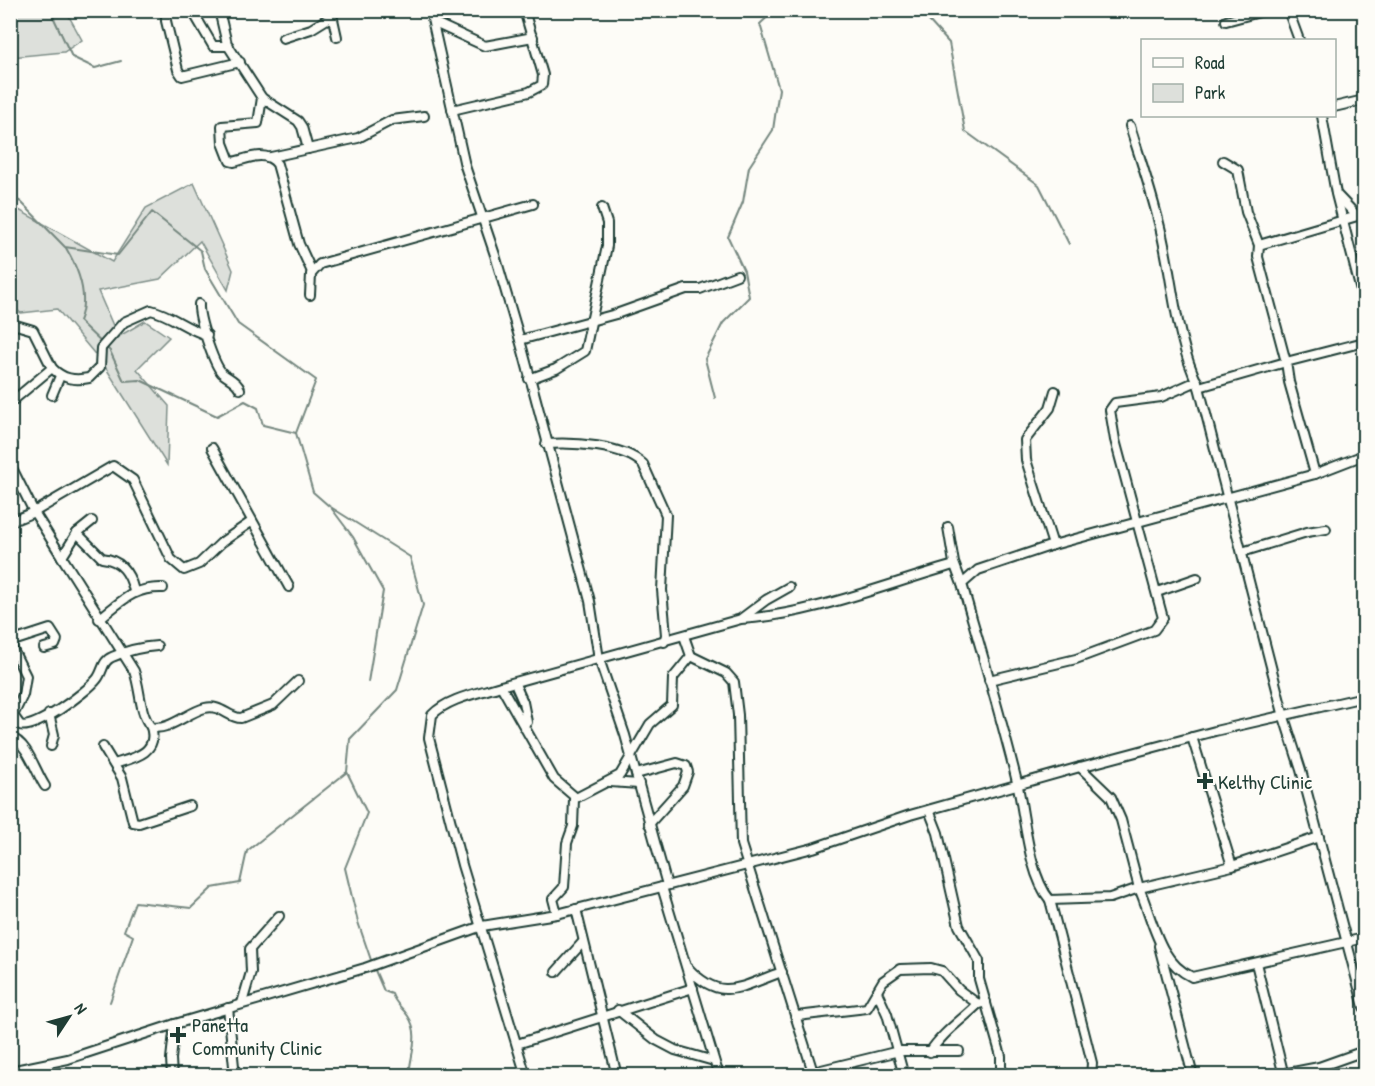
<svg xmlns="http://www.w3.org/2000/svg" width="1375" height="1086" font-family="'Patrick Hand',sans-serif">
  <rect width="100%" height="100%" fill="#fdfcf7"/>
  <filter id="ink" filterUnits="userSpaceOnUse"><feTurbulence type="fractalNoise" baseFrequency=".0167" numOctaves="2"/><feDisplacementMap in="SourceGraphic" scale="12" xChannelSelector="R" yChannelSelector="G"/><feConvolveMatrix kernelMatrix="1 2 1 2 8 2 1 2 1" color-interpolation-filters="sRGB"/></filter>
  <g filter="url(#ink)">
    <g fill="#dde0db" stroke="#7e8e88" stroke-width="1.5">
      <path d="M 11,10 L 66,11 L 82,40 L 64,52 L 11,57 Z"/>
      <path d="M 194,183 L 233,270 L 228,290 L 200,241 L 160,279 L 98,291 L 118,337 L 145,321 L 169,337 L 137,369 L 169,406 L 167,465 L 104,365 L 57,309 L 21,313 L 11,306 L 10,205 L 112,262 L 146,208 Z"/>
    </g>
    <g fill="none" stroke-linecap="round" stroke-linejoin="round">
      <g stroke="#75877f" stroke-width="2">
        <path d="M 50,10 L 72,57 L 95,68 L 121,61"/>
        <path d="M 919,10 L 949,43 L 965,131 L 1039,185 L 1069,244"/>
        <path d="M 10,196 L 21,202 L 65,247 L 118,255 L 152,212 L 201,251 L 205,269 L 238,324 L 316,380 L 296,433 L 313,492 L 329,506 L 410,557 L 423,605 L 397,690 L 350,739 L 347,772 L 247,851 L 240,883 L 212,888 L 191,908 L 135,902 L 124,931 L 133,936 L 110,1002"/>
        <path d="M 66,248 C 79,270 89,297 79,321 L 110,351 L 124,381 L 140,380 L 217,416 L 245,401 L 258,408 L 263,425 L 296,433"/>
        <path d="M 715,398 L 705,359 L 723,323 L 749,297 L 744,271 L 728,237 L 743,202 L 749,167 L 773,130 L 779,89 L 760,24 L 775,10"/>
        <path d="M 332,509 L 353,537 L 383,591 L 368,682"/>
        <path d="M 347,772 L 367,813 L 345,868 L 358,922 L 372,963"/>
        <path d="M 374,968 L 384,991 L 392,994 C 396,1005 402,1007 408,1016 C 421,1035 410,1055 409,1076"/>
      </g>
      <g stroke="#1f3d34" stroke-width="12">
        <g id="minor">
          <path d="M 166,10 L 166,21 L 178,70 L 182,76 L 240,62"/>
          <path d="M 192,10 L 213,46 L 229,46"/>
          <path d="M 219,10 L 227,44 L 262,98 L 298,121 L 302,127 L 308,149"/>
          <path d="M 331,10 L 337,37"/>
          <path d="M 430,10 L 465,166 L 495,255 L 520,340 L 590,601 L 599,659 L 625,735 L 667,885"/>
          <path d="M 1288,10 L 1299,40"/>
          <path d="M 1226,21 L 1267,10"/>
          <path d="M 435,23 L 485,46 L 533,37"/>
          <path d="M 283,38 L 311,29 L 332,16"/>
          <path d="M 262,98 L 258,123 L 222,126 L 223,143 L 230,161 L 234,162 C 249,158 266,150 277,164 L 299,244 L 312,272"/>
          <path d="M 1334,107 L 1364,100"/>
          <path d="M 452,110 L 529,92 L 542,85 L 543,75 L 524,10"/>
          <path d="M 1322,116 L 1336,194 L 1364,303"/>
          <path d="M 1130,126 C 1142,165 1156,204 1164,245 C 1174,292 1177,342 1199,387 L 1284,717 L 1301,770 L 1364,1007"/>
          <path d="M 271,157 L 358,138 L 392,120 L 424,116"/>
          <path d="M 1223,161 L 1238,170 L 1246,212 L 1259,245"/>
          <path d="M 1337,195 L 1357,216"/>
          <path d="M 310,295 L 311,274 L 320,264 L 533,204"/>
          <path d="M 199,304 C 198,317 213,363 222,373 C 229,379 236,380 240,389"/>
          <path d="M 520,340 L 616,314 L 686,289 L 700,289 L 737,275"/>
          <path d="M 1364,342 L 1286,362 L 1289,382 L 1315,474 L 1053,545 L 978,570 L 962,584 C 981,650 1001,716 1017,782 C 1025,816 1028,874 1050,900 L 1110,898 L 1139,888 C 1153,919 1158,962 1192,977 L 1364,938"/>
          <path d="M 52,368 C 63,379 74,381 89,378 L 100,367 L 101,348 L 124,322 L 151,310 C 172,315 186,329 207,335"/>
          <path d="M 529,379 L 556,369 L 585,351 L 607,246 L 607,223 L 602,208"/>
          <path d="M 1199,387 L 1286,362 L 1258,257 L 1259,245 L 1364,214"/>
          <path d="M 52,395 L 60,376"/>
          <path d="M 10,403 L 52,368 L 33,330 L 16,325"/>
          <path d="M 546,444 C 573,442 623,445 643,464 L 666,515 L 662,590 L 666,635 L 664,642"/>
          <path d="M 212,448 L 289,587"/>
          <path d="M 10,464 L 34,512 L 62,557 L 77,533 L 92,521"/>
          <path d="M 1315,474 L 1364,455"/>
          <path d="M 10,522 L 34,512 L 113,466 L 133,480 L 171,559 L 184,570 L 199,564 L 222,542 L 251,522"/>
          <path d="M 948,527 L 954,563 L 962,584"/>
          <path d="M 77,533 L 102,558 C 122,560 130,574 134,591"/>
          <path d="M 1053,545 L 1026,460 L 1025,440 L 1050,408 L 1055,391"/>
          <path d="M 1242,552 L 1307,532 L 1326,529"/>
          <path d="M 62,557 L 134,671 C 141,690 139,713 151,727 C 168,732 188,712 205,708 C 221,704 228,718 241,718 L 273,705 L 298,681"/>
          <path d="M 1157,592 L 1197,578"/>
          <path d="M 742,618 L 766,600 L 789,587"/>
          <path d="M 99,619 C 122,601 133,587 163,588"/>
          <path d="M 10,642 L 50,629 L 57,640 L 55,645 L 44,648"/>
          <path d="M 10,644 L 26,676 L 23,695 L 10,722"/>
          <path d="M 691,656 L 726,673 L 734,682 L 738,715 L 741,844 L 813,1072 L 899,1051 L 959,1051"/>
          <path d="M 989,680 L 1076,659 L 1154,630 L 1163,618 L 1115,440 L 1110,410 L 1115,403 L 1161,397 L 1197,381"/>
          <path d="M 515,684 L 523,702 L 527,722"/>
          <path d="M 501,686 L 554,779 L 575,797"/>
          <path d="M 10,711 L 20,725 C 34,731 87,692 97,679 C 103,672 102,661 112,657 C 126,651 141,647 157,646"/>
          <path d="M 49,714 L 54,735 L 51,746"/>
          <path d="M 10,737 C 28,743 35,771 45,786"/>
          <path d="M 1192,737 L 1232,866"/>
          <path d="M 103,747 L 122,778 L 133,822 L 139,823 L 190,806"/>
          <path d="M 114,764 C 134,758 159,753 151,727"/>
          <path d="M 1080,767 L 1111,797 L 1121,820 L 1139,888 L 1232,866 L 1319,837"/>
          <path d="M 636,774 L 677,763 L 686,766 L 688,772 L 683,786 L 649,824"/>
          <path d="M 610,782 L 639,784"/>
          <path d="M 929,810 L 938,833 L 959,926 L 979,961 L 979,979 L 1001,1056 L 1001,1076"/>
          <path d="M 662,887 L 719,1076"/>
          <path d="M 1050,900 L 1087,1043 L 1092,1063 L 1091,1076"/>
          <path d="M 576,909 L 617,1076"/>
          <path d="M 557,914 L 553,899 L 564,887 L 567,843 L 573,826 L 574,799 L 620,775 L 650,724 L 672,705 L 673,678 L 691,656 L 684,636"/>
          <path d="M 1159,946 L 1193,1076"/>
          <path d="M 1256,963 L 1284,1076"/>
          <path d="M 688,968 C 722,1004 741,986 782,972"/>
          <path d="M 556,972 L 583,942"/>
          <path d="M 877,992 L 887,1014 L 904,1076"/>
          <path d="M 242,1003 L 251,972 L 250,949 L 279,916"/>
          <path d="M 228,1008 L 235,1076"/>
          <path d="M 618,1010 L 656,1040 L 675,1050 L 714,1061"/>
          <path d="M 797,1016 L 867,1008 L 883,981 L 900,969 L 931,968 L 942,971 L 959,990 L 978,1004 L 986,1002"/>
          <path d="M 517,1044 L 693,988"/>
          <path d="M 930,1052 C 942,1033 962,1020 978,1004"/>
          <path d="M 10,1071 L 68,1059 L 175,1024 L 365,968 L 482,926 L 557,914 L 813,848 L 910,815 L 1080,767 L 1215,731 L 1364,697"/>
          <path d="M 1283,1074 L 1319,1067 L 1364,1051"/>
          <path d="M 172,1076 L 171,1059 L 175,1024"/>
          <path d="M 526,1076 L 462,865 L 429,738 L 432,715 C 448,698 479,693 501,686 L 741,619 C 811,615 887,584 954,565"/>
          <path d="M 801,1076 L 813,1072 L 814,1075"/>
        </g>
      </g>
      <use href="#minor" stroke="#fdfcf7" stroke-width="8"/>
    </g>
  </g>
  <g fill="#1f3d34" stroke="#fdfcf7" stroke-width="2">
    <path d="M1202 772h6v6h6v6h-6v6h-6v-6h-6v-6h6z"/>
    <path d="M175 1026h6v6h6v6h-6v6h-6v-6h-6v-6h6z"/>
  </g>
  <g text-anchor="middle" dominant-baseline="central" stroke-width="4.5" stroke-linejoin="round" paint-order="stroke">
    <g font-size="20" fill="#1f3d34" stroke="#fdfcf7" text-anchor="start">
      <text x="1218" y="781">Kelthy Clinic</text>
      <text x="192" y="1024">Panetta<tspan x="192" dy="23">Community Clinic</tspan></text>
    </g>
  </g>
  <rect width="1375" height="1086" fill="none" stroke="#fdfcf7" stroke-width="36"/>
  <rect x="18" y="18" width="1339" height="1050" fill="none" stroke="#1f3d34" stroke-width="2" filter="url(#ink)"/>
  <rect x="1141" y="39" width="195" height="78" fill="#fdfcf7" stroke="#a4b0a9" stroke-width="1.5"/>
  <rect x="1153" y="58" width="30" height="9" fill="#fdfcf7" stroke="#a4b0a9" stroke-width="1.5"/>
  <text x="1195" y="69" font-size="18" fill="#1f3d34">Road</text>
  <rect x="1153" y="84" width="30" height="18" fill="#dde0db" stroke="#a4b0a9" stroke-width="1.5"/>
  <text x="1195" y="99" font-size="18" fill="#1f3d34">Park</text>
  <g transform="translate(69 1017) rotate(54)" stroke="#fdfcf7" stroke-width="4.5" paint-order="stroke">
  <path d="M0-4.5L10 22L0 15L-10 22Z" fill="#1f3d34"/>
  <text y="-9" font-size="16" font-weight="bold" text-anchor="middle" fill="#1f3d34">N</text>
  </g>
</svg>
